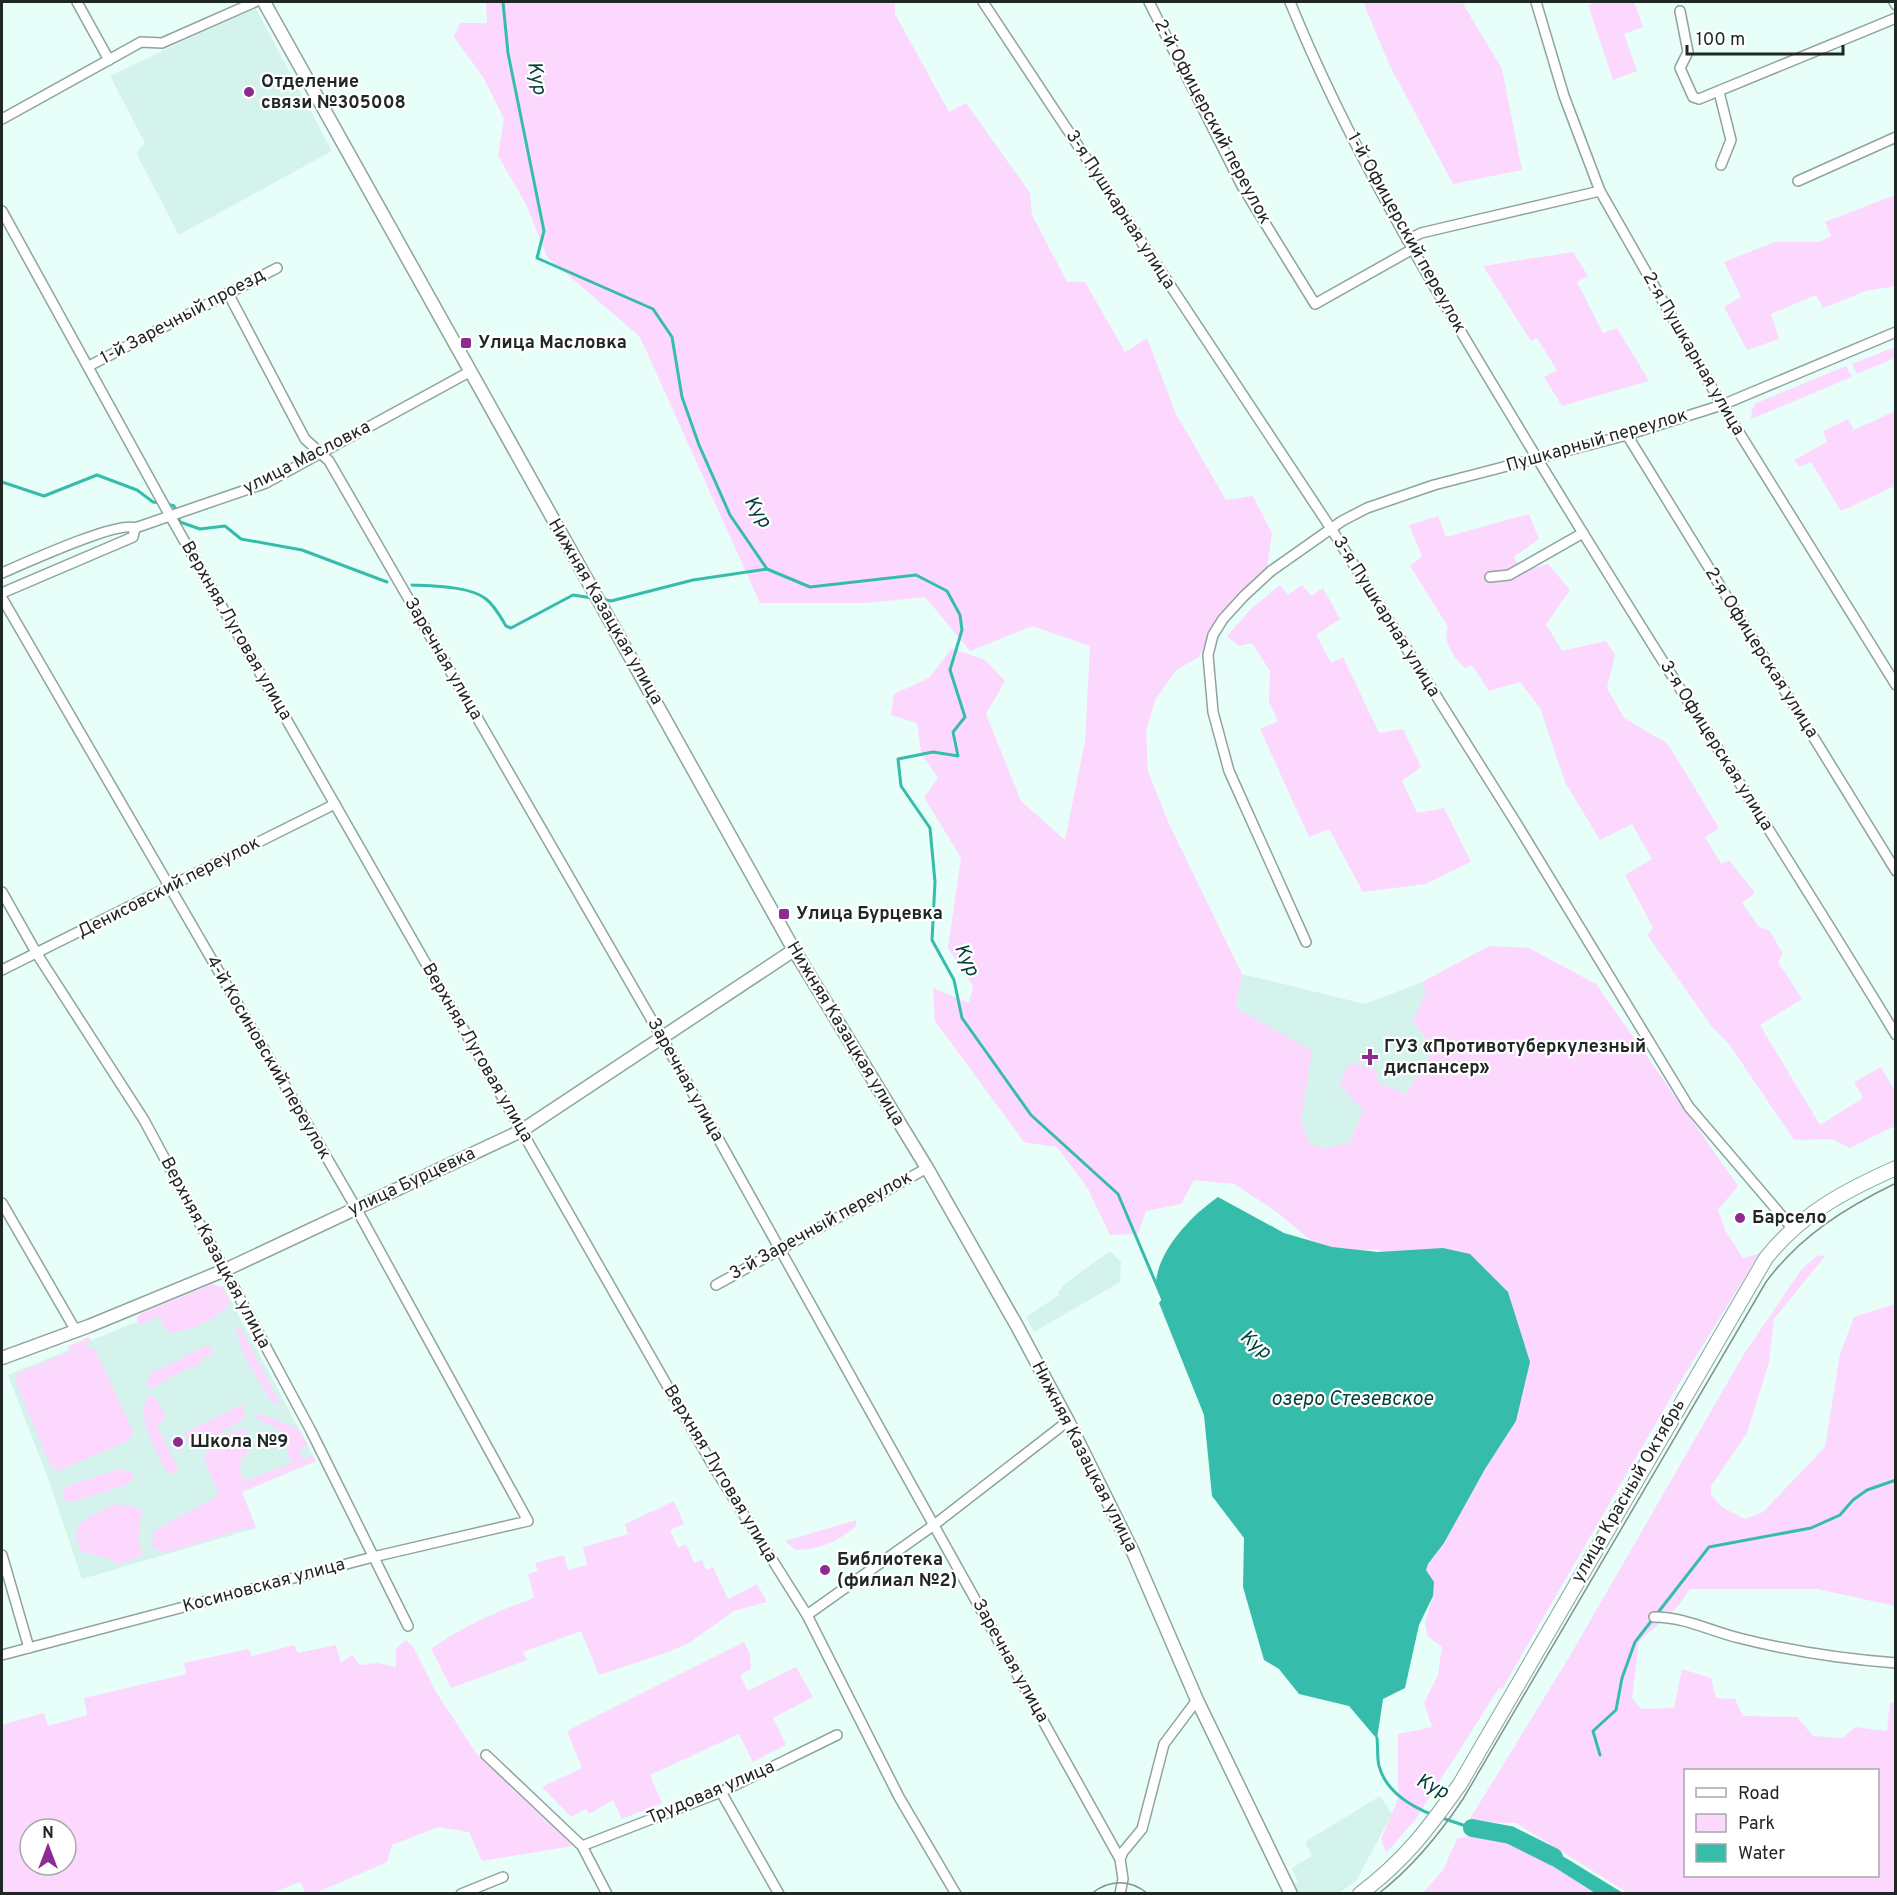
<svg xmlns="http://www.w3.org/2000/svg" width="1897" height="1895" font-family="Overpass,sans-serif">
  <rect width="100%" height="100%" fill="#e8fef9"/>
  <g fill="#d4f3ec">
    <path d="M 255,7 L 332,151 L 179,235 L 136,153 L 145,143 L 110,76 Z"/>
    <path d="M 1242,974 L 1365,1004 L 1422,982 L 1426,992 L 1413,1021 L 1433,1050 L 1406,1094 L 1377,1082 L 1378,1072 L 1358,1063 L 1339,1084 L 1363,1111 L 1350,1143 L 1323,1149 L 1310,1145 L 1301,1122 L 1236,1008 Z"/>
    <path d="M 1110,1251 L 1121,1262 L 1120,1282 L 1034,1332 L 1026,1317 L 1059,1295 L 1058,1292 L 1066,1283 Z"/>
    <path d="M 223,1286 L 316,1461 L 242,1492 L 256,1528 L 82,1579 L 49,1481 L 8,1375 Z"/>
    <path d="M 1380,1796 L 1392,1814 L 1356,1881 L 1339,1893 L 1273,1894 L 1298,1882 L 1292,1868 L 1312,1856 L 1305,1842 Z"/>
  </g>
  <g fill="#fdd8fe" fill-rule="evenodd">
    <path d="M 486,2 L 895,2 L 895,14 L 949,112 L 966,103 L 1030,193 L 1032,215 L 1067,282 L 1085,282 L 1125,352 L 1147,338 L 1176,414 L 1226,500 L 1253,496 L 1272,533 L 1266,575 L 1225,608 L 1199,657 L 1176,670 L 1155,700 L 1146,732 L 1148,771 L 1169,824 L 1242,974 L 1236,1008 L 1312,1051 L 1301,1122 L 1310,1144 L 1324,1149 L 1350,1142 L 1363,1111 L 1339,1084 L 1348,1066 L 1358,1063 L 1378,1072 L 1378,1082 L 1406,1094 L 1433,1050 L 1413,1021 L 1426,992 L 1422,982 L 1489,946 L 1529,948 L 1596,984 L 1738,1186 L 1718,1210 L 1725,1230 L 1743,1258 L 1759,1254 L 1671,1397 L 1502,1689 L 1499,1688 L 1415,1820 L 1386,1853 L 1381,1839 L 1398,1799 L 1398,1734 L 1432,1727 L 1424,1703 L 1438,1675 L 1442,1647 L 1428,1637 L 1425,1623 L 1433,1596 L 1426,1570 L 1428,1564 L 1444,1543 L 1485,1469 L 1516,1421 L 1378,1249 L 1348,1252 L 1310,1240 L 1277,1212 L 1234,1184 L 1194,1180 L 1181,1204 L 1146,1211 L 1138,1234 L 1110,1235 L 1088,1189 L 1057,1147 L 1024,1142 L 935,1021 L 933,988 L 969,1003 L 973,986 L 948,948 L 961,858 L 924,797 L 938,778 L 921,753 L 917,723 L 891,715 L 894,694 L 929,678 L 952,648 L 985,660 L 1005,681 L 986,714 L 1021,801 L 1065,840 L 1085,741 L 1090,646 L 1032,626 L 970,651 L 925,597 L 866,603 L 760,603 L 640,337 L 547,257 L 526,204 L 498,156 L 504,119 L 483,77 L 454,37 L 460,23 L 487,23 Z"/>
    <path d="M 1363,2 L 1462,2 L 1502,69 L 1522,170 L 1453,184 L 1390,66 Z"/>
    <path d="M 1597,2 L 1634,2 L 1643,27 L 1624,34 L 1637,71 L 1613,80 L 1588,5 Z"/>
    <path d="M 1895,195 L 1895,286 L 1866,291 L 1823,308 L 1816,295 L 1771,314 L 1779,339 L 1747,350 L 1724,307 L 1741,297 L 1724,262 L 1775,242 L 1819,242 L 1831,236 L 1825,222 Z"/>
    <path d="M 1573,252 L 1588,276 L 1577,282 L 1603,333 L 1617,328 L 1649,381 L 1562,406 L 1544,377 L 1557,370 L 1537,338 L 1531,341 L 1483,266 Z"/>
    <path d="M 1895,347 L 1895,358 L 1857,374 L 1852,364 Z"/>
    <path d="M 1846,366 L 1852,377 L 1751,419 L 1752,409 L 1756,403 Z"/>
    <path d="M 1895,411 L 1895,486 L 1841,511 L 1811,462 L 1799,467 L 1794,460 L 1827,442 L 1823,431 L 1848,419 L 1854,430 Z"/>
    <path d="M 1529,514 L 1539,539 L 1514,557 L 1521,572 L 1548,564 L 1570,590 L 1546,624 L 1562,651 L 1606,641 L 1615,655 L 1607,688 L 1624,718 L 1668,744 L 1719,828 L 1705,837 L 1721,864 L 1729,860 L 1755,893 L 1742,903 L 1758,926 L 1770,931 L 1783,954 L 1778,962 L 1802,999 L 1760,1025 L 1820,1125 L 1863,1098 L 1854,1082 L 1881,1067 L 1895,1091 L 1895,1126 L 1850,1148 L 1831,1139 L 1794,1140 L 1729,1044 L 1713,1028 L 1647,935 L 1653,928 L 1625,875 L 1652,859 L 1632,824 L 1600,840 L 1565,782 L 1540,708 L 1520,682 L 1489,691 L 1472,665 L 1465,668 C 1454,659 1442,641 1448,627 L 1410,566 L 1422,556 L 1409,525 L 1438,516 L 1446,537 Z"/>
    <path d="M 1280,585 L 1288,595 L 1302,585 L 1311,596 L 1323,588 L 1340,619 L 1316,635 L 1331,663 L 1343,657 L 1379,733 L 1403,729 L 1421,767 L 1402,781 L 1417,813 L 1444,808 L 1471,862 L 1425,884 L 1363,892 L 1329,829 L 1309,837 L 1260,729 L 1278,721 L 1269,702 L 1270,671 L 1252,643 L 1239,646 L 1227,636 L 1252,608 Z"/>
    <path d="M 1826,1255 L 1774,1319 L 1769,1362 L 1747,1433 L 1711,1486 L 1711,1495 L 1723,1508 L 1745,1519 L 1763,1512 L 1825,1447 L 1840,1354 L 1854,1317 L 1895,1304 L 1895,1606 L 1817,1589 L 1690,1589 L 1678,1606 L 1639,1642 L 1632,1698 L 1641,1709 L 1674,1708 L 1682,1669 L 1711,1678 L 1716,1698 L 1735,1699 L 1743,1716 L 1797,1717 L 1813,1736 L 1843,1738 L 1855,1727 L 1887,1731 L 1890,1702 L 1895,1703 L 1895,1893 L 1628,1893 L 1516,1823 L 1468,1822 L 1571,1654 L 1744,1354 L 1801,1270 L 1817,1256 ZM 1686,1770 L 1878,1770 L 1878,1876 L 1686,1876 Z"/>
    <path d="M 212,1284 L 223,1288 L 230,1300 C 227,1317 182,1334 167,1332 L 158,1316 L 141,1325 L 137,1322 L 137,1317 L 142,1313 Z"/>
    <path d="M 239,1325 L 280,1403 L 273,1404 C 256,1374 243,1362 236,1327 Z"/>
    <path d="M 89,1337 L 91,1341 L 84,1345 L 95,1349 L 133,1431 L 130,1440 L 58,1471 L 50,1465 L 15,1381 L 18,1373 L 81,1347 L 70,1350 L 67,1347 Z"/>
    <path d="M 208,1345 L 213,1349 L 212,1354 L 205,1357 L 199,1365 L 186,1369 L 155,1387 L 150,1387 L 147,1383 L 150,1374 Z"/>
    <path d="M 149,1395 L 154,1396 L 167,1417 L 157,1425 L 178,1469 L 173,1475 L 165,1470 C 156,1449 134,1417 149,1395 Z"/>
    <path d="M 243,1404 L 245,1418 L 193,1451 L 184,1433 Z"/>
    <path d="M 258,1413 L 299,1429 L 308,1445 L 299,1450 L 304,1459 L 313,1455 L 316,1461 L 242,1492 L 256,1528 L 249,1530 L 249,1527 L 164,1553 L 151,1546 L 154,1531 L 219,1495 L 204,1459 C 205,1446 233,1427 245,1430 L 245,1436 L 250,1446 L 248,1453 L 239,1460 L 242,1466 L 239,1470 L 245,1481 L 292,1463 L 277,1428 L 256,1419 Z"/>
    <path d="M 119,1469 L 132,1472 L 133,1479 L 128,1484 L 73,1502 L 64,1500 L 62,1492 L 67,1486 Z"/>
    <path d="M 674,1501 L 684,1524 L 670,1530 L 678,1548 L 686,1544 L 694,1563 L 702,1560 L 706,1570 L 713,1567 L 728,1599 L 757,1584 L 767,1602 L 734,1611 L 689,1643 L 668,1652 L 599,1675 L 581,1631 L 523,1652 L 527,1660 L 451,1688 L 431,1649 C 463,1626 497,1611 534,1598 L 528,1574 L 538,1571 L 535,1563 L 564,1555 L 568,1570 L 587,1565 L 583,1547 L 628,1534 L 625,1524 Z"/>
    <path d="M 114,1504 L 137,1507 L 142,1512 L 138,1541 L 143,1552 L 139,1557 L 120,1565 L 107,1558 L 81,1552 L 75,1535 L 81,1522 Z"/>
    <path d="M 856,1520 L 856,1526 C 838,1542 818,1550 795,1550 L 785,1541 Z"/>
    <path d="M 406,1640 L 413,1647 L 436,1692 L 476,1753 L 573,1846 L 482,1861 L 469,1832 L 438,1827 L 392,1845 L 387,1862 L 316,1893 L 306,1893 L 300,1882 L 270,1894 L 2,1893 L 2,1725 L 44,1713 L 48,1726 L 87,1715 L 84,1698 L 186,1674 L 184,1663 L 248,1649 L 252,1656 L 294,1645 L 298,1653 L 336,1645 L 341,1663 L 352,1655 L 360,1665 L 377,1663 L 396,1667 L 396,1648 ZM 30,1829 L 66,1829 L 66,1865 L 30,1865 Z"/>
    <path d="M 744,1642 L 750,1654 L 751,1669 L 740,1675 L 748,1691 L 796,1667 L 813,1697 L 773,1718 L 786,1745 L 753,1762 L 739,1734 L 650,1775 L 662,1803 L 622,1819 L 613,1800 L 589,1814 L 586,1809 L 571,1817 L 542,1787 L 582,1768 L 567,1731 Z"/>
    <path d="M 1470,1835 L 1509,1841 L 1539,1857 L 1595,1893 L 1422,1894 L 1443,1870 L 1457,1839 Z"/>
  </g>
  <g fill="#36bcaa">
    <path d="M 1218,1197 L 1284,1233 L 1332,1247 L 1378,1252 L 1443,1248 L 1470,1254 L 1508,1292 L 1530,1362 L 1516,1421 L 1485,1469 L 1444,1543 L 1428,1564 L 1426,1570 L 1434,1582 L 1433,1596 L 1419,1625 L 1405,1688 L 1383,1699 L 1377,1739 L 1349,1706 L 1299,1694 L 1279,1669 L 1264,1660 L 1243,1587 L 1244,1538 L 1212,1496 L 1204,1415 L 1159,1303 L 1162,1299 C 1160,1294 1155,1287 1156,1282 C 1159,1249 1192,1215 1218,1197 Z"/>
    <path d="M 1538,1841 L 1623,1893 L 1595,1893 L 1529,1851 Z"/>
  </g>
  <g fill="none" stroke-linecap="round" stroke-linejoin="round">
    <g stroke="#36bcaa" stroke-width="3">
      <path d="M 503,2 L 508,53 L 544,231 L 537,258 L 653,309 L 672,337 L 682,397 L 699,445 L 730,515 L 767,569 L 810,587 L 916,575 L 947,591 L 960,615 L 962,630 L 950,670 L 965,717 L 953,732 L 958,756 L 933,752 L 898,759 L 901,786 L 930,828 L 935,882 L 932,940 L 954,980 L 962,1018 L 1031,1115 L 1118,1194 L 1163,1300"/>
      <path d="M 2,482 L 44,496 L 97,475 L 137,490 L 153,502 L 161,503"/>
      <path d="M 167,504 L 174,506 L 180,522 L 200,529 L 225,526 L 241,539 L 302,550 L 387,582"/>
      <path d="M 412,585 C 432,586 470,586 486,599 C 495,606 500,616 506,626 L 511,628 L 573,595 L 592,598"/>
      <path d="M 602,599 L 611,601 L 693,580 L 767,569"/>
      <path d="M 1377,1738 C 1378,1747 1377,1758 1379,1766 C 1386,1792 1410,1806 1433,1815"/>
      <path d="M 1600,1755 L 1593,1731 L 1616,1710 L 1622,1678 L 1635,1642 L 1709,1547 L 1811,1528 L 1840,1515 L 1853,1500 L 1867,1490 L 1896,1480"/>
      <path d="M 1442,1818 L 1472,1828"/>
    </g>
    <path stroke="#36bcaa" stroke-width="18" d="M 1472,1828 L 1510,1835 L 1554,1857"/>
    <g stroke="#8fa39f" stroke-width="12">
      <g id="minor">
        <path d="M 77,2 L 109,60"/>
        <path d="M 983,2 L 1332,530 L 1518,826 L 1689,1107 L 1793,1229"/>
        <path d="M 1149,2 L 1242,186 L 1315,304 L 1411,250"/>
        <path d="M 1290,2 C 1348,145 1428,278 1508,410 C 1634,621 1769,825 1896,1035"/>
        <path d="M 1536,2 L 1564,96 L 1600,191 L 1722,405 L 1896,685"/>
        <path d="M 1894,2 L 1896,5"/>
        <path d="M 1680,11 L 1688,52 L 1680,68 L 1693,97 L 1699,99 L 1896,18"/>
        <path d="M 1719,92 L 1731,140 L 1721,165"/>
        <path d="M 2,119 L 141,42 L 162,43 L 255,2"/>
        <path d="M 1798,181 L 1896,137"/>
        <path d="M 2,211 L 169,514 L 712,1464 L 807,1615 L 899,1797 L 956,1894"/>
        <path d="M 1407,240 L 1421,233 L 1600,191"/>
        <path d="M 228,293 L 305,439 L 329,461 L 661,1036 L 1120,1859 L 1123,1879 L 1120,1894"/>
        <path d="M 89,366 L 277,268"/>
        <path d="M 1627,435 L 1896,871"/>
        <path d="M 2,573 C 23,564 119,520 135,528 L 266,483 L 471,371"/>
        <path d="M 1490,577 L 1509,575 L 1583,533"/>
        <path d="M 2,593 L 133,537 L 135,528"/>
        <path d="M 2,598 L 356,1208 L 528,1521 L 373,1557 L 2,1655"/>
        <path d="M 2,892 L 37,954 L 144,1120 L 310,1429 L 408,1626"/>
        <path d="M 1306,942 L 1229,771 L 1213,712 L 1208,655 L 1213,635 L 1223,619 L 1244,596 L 1271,571 L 1342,521 L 1367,508 L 1434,485 L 1627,435 L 1722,405 L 1896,332"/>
        <path d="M 2,970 L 335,804"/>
        <path d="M 2,1203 L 76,1331"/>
        <path d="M 716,1285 L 927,1168"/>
        <path d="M 2,1555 L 29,1648"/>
        <path d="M 807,1615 L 934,1525 L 1068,1421"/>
        <path d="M 1654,1617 C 1685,1617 1710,1631 1739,1638 C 1790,1651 1843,1659 1896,1663"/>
        <path d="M 486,1755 L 582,1846 L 607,1894"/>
        <path d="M 721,1792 L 779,1894"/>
        <path d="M 582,1846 L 721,1792 L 837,1735"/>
        <path d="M 1120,1859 L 1123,1852 L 1142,1829 L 1164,1744 L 1197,1700"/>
        <path d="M 461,1894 L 503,1877"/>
      </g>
    </g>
    <g stroke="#8fa39f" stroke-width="15">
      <g id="tertiary">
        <path d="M 264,2 L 794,950 L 927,1168 L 1017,1326 L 1068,1421 L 1133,1552 L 1197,1700 L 1291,1894"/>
        <path d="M 2,1358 L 89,1326 L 225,1270 L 521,1131 L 794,950"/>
      </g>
    </g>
    <g stroke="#8fa39f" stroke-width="16">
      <path id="secondary" d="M 1360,1894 C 1405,1860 1428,1829 1460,1784 L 1766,1258 C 1801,1214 1844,1191 1896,1168"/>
    </g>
    <use href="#minor" stroke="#fff" stroke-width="9"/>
    <use href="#tertiary" stroke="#fff" stroke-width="12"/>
    <use href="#secondary" stroke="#fff" stroke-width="14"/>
    <g stroke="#83928e" stroke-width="1.5">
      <path d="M 1091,1894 C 1109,1879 1131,1879 1148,1894"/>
      <path d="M 1378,1894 C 1413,1867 1439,1835 1463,1799 L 1766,1282 C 1800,1236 1845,1208 1896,1183"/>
    </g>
  </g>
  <g fill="#8d2b93" stroke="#fff" stroke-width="2">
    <circle cx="249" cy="92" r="6"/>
    <rect x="460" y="337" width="12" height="12" rx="3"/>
    <rect x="778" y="908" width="12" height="12" rx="3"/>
    <path d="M1367 1048h6v6h6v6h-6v6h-6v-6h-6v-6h6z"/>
    <circle cx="1740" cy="1218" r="6"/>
    <circle cx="178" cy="1442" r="6"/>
    <circle cx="825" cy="1570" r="6"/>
  </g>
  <g text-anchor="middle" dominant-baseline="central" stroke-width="4.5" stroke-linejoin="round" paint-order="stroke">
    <g font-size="18" font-weight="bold" fill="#202826" stroke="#fff" text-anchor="start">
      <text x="261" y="82">Отделение<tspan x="261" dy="21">связи №305008</tspan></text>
      <text x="478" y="343">Улица Масловка</text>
      <text x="796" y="914">Улица Бурцевка</text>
      <text x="1384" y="1047">ГУЗ «Противотуберкулезный<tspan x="1384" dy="21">диспансер»</tspan></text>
      <text x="1752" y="1218">Барсело</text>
      <text x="190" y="1442">Школа №9</text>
      <text x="837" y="1560">Библиотека<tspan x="837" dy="21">(филиал №2)</tspan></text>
    </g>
    <g font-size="18" fill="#202826" stroke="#fff">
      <text transform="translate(1212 122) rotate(62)">2-й Офицерский переулок</text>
      <text transform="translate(1120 210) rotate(57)">3-я Пушкарная улица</text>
      <text transform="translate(1406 233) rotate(61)">1-й Офицерский переулок</text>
      <text transform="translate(183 317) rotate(-28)">1-й Заречный проезд</text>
      <text transform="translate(1693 354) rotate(60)">2-я Пушкарная улица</text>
      <text transform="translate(1597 441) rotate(-16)">Пушкарный переулок</text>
      <text transform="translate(307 458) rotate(-27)">улица Масловка</text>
      <text transform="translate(605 612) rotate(60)">Нижняя Казацкая улица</text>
      <text transform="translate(1386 617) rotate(58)">3-я Пушкарная улица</text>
      <text transform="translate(236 631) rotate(60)">Верхняя Луговая улица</text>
      <text transform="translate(1761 653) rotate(58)">2-я Офицерская улица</text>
      <text transform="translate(443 659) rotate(60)">Заречная улица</text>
      <text transform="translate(1716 746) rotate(58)">3-я Офицерская улица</text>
      <text transform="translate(169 888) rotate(-27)">Денисовский переулок</text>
      <text transform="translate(845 1034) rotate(59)">Нижняя Казацкая улица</text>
      <text transform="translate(477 1053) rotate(60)">Верхняя Луговая улица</text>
      <text transform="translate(268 1058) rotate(60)">4-й Косиновский переулок</text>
      <text transform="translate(685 1080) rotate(61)">Заречная улица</text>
      <text transform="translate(412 1182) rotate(-25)">улица Бурцевка</text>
      <text transform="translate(821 1226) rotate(-29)">3-й Заречный переулок</text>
      <text transform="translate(215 1253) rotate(62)">Верхняя Казацкая улица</text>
      <text transform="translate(1084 1457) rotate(63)">Нижняя Казацкая улица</text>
      <text transform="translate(720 1474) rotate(59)">Верхняя Луговая улица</text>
      <text transform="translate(1629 1491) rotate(-60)">улица Красный Октябрь</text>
      <text transform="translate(264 1586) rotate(-15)">Косиновская улица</text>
      <text transform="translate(1010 1661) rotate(61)">Заречная улица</text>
      <text transform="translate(711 1793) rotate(-23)">Трудовая улица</text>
    </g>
    <g font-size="20" font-style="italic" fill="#034039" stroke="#fff">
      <text transform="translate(536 78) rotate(79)">Кур</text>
      <text transform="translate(757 512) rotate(58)">Кур</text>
      <text transform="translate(966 960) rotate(65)">Кур</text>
      <text transform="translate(1255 1345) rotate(39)">Кур</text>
      <text x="1352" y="1400">озеро Стезевское</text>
      <text transform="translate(1432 1787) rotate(26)">Кур</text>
    </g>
  </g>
  <rect width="1897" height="1895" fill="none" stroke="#202826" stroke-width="6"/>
  <rect x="1684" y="1769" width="195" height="108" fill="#ffffff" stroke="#a6a9a8" stroke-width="1.5"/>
  <rect x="1696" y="1788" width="30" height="9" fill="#ffffff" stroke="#a6a9a8" stroke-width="1.5"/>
  <text x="1738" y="1799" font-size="18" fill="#202826">Road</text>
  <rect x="1696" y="1814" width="30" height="18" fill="#fdd8fe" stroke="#a6a9a8" stroke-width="1.5"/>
  <text x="1738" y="1829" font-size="18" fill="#202826">Park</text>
  <rect x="1696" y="1844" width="30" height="18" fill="#36bcaa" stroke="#a6a9a8" stroke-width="1.5"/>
  <text x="1738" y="1859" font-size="18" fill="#202826">Water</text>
  <g transform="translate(48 1847)"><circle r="28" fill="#ffffff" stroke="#a6a9a8" stroke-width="1.5"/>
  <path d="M0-4.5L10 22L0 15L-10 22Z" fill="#8d2b93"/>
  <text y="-9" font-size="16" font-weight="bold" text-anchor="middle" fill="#202826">N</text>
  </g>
  <path d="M1687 45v9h156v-9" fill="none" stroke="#202826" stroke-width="3"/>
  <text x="1696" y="45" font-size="18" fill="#202826" stroke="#ffffff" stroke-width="4.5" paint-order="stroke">100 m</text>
</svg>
